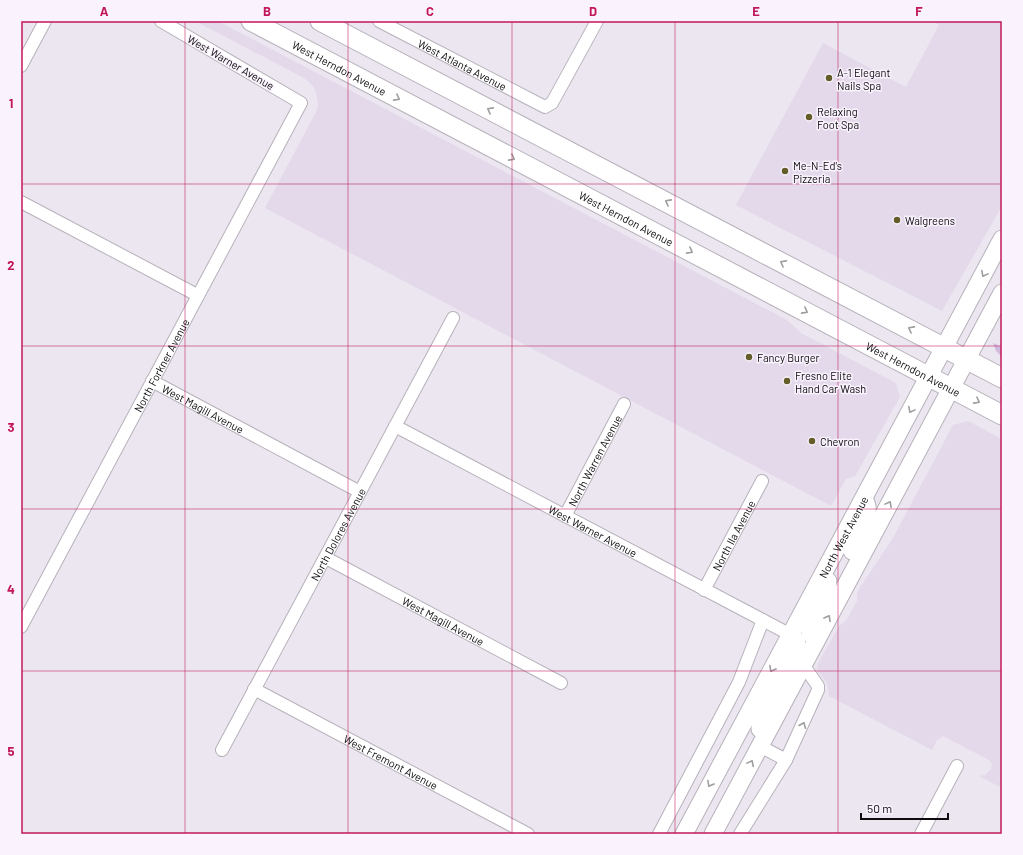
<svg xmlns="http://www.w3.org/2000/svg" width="1023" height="855" font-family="Barlow,sans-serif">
  <rect width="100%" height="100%" fill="#ece6f0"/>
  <g fill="#e3d9ea">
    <path d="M 195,21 L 218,21 L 787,320 L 801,333 L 896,383 L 900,397 L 855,476 L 846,479 L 831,506 L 265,208 L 316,112 L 318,105 L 316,92 L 313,86 L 304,78 Z"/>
    <path d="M 932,21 L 1002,21 L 1002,206 L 942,311 L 736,205 L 823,43 L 906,87 L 939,25 Z"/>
    <path d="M 968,421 L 1002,439 L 1002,788 L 979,776 L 985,775 L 991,769 L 992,764 L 989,760 L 943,736 L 937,740 L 932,750 L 829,696 L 827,683 L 817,670 L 818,663 L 840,625 L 846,621 L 857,601 L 857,592 L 893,538 L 953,425 Z"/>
  </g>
  <path fill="#d1bcdf" d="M 993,343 L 1002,347 L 1002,357 L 996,351 Z"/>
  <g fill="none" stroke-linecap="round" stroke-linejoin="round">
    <g stroke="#b7b1bb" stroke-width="14">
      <g id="street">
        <path id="s1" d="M 379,21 L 545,107 L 552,103 L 597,21"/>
        <path d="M 21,66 L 45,21"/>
        <path d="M 21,202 L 197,295"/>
        <path id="s2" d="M 152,381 L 360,492"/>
        <path id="s3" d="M 395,426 L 791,635"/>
        <path id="s4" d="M 565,516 L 624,404"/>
        <path id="s5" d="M 326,558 L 561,683"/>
        <path id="s6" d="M 704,590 L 762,481"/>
        <path id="s7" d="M 21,627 L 301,103 L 161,21"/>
        <path id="s8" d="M 254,689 L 528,834"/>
        <path d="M 760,746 L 786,760"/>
        <path id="s9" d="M 222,750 L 453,318"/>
        <path d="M 659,834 L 739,682 L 763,620"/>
        <path d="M 740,834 L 786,760 L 818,690 L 818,686 L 804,666"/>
        <path d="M 921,834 L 957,766"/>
      </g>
    </g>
    <g stroke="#b7b1bb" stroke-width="19">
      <g id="secondary">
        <path d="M 852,551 C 858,539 873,513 865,501"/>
        <path d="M 816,641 L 810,633 L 810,628 L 826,593 L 828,581"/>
        <path d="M 760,729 L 760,722 L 797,651 C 798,644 797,640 791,635"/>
        <path id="s10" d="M 684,834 L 1002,239"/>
        <path d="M 713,834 L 1002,293"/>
      </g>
    </g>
    <g stroke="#b7b1bb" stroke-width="21">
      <g id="primary">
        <path id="s11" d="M 251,21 L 1002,415"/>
        <path d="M 320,21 L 1002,378"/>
      </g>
    </g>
    <use href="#street" stroke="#fff" stroke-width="12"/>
    <use href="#secondary" stroke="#fff" stroke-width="17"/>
    <use href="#primary" stroke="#fff" stroke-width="19"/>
  </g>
  <defs><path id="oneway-chevron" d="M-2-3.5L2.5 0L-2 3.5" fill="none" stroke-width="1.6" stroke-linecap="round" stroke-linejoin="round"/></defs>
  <g stroke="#9e9d9f">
    <use href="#oneway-chevron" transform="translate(397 98) rotate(28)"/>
    <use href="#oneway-chevron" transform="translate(490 110) rotate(-152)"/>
    <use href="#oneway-chevron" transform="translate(512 158) rotate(28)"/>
    <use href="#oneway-chevron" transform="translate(668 202) rotate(-152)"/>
    <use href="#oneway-chevron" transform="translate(690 251) rotate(28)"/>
    <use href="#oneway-chevron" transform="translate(783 263) rotate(-152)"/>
    <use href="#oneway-chevron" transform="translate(984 274) rotate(118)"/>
    <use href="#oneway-chevron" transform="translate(805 311) rotate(28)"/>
    <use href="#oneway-chevron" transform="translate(911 329) rotate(-152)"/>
    <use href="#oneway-chevron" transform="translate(977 401) rotate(28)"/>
    <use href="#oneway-chevron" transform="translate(911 410) rotate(118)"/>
    <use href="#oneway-chevron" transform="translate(889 504) rotate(-62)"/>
    <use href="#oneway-chevron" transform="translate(828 618) rotate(-61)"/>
    <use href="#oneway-chevron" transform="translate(772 669) rotate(119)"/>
    <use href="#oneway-chevron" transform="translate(803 725) rotate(-67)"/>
    <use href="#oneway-chevron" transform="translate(751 763) rotate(-62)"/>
    <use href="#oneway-chevron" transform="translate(710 784) rotate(119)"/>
  </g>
  <path fill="none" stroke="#c2185b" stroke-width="1" stroke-opacity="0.55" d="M 185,21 L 185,834M 348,21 L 348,834M 512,21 L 512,834M 675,21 L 675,834M 838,21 L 838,834M 21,184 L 1002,184M 21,346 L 1002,346M 21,509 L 1002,509M 21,671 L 1002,671"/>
  <g fill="#645d2a" stroke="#faf3fe" stroke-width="1.5">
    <circle cx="829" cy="78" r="4"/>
    <circle cx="809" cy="117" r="4"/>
    <circle cx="785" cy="171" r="4"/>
    <circle cx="897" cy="220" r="4"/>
    <circle cx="749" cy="357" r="4"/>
    <circle cx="787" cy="381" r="4"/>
    <circle cx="812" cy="441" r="4"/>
  </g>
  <g text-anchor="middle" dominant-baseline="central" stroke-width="3" stroke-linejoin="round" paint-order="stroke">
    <g font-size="11" fill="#0d0b0e" stroke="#faf3fe">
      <text transform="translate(231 62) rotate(30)">West Warner Avenue</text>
      <text stroke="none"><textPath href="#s1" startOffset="94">West Atlanta Avenue</textPath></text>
      <text stroke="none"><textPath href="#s11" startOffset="100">West Herndon Avenue</textPath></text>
      <text stroke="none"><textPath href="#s11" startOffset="424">West Herndon Avenue</textPath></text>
      <text stroke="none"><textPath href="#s7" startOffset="297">North Forkner Avenue</textPath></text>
      <text stroke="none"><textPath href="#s11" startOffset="748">West Herndon Avenue</textPath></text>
      <text stroke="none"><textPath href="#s2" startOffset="58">West Magill Avenue</textPath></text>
      <text stroke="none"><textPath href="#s4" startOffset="63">North Warren Avenue</textPath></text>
      <text stroke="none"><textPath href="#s3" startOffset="224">West Warner Avenue</textPath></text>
      <text stroke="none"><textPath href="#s9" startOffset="245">North Dolores Avenue</textPath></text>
      <text stroke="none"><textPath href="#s6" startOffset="62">North Ila Avenue</textPath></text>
      <text stroke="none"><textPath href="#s10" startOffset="337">North West Avenue</textPath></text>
      <text stroke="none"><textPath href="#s5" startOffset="133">West Magill Avenue</textPath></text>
      <text stroke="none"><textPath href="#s8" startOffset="155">West Fremont Avenue</textPath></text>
    </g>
    <g font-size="11" fill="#0d0b0e" stroke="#faf3fe" text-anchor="start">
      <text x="837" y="72">A-1 Elegant<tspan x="837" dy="13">Nails Spa</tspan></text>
      <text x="817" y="111">Relaxing<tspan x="817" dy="13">Foot Spa</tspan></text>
      <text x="793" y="165">Me-N-Ed's<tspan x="793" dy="13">Pizzeria</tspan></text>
      <text x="905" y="220">Walgreens</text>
      <text x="757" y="357">Fancy Burger</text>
      <text x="795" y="375">Fresno Elite<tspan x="795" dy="13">Hand Car Wash</tspan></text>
      <text x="820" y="441">Chevron</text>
    </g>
  </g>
  <rect width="1023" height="855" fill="none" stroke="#faf3fe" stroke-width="44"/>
  <path d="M861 813v6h87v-6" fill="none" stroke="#0d0b0e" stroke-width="2"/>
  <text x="867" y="813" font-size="12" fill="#0d0b0e" stroke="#faf3fe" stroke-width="3" paint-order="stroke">50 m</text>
  <rect x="22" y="22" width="979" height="811" fill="none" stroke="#c2185b" stroke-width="1.5"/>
  <g font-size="13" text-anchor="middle" font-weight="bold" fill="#c2185b">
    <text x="104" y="16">A</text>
    <text x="267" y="16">B</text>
    <text x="430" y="16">C</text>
    <text x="593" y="16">D</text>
    <text x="756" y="16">E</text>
    <text x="919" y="16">F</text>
    <text x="11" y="108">1</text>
    <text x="11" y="270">2</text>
    <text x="11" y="432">3</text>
    <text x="11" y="594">4</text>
    <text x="11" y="756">5</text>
  </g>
</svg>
